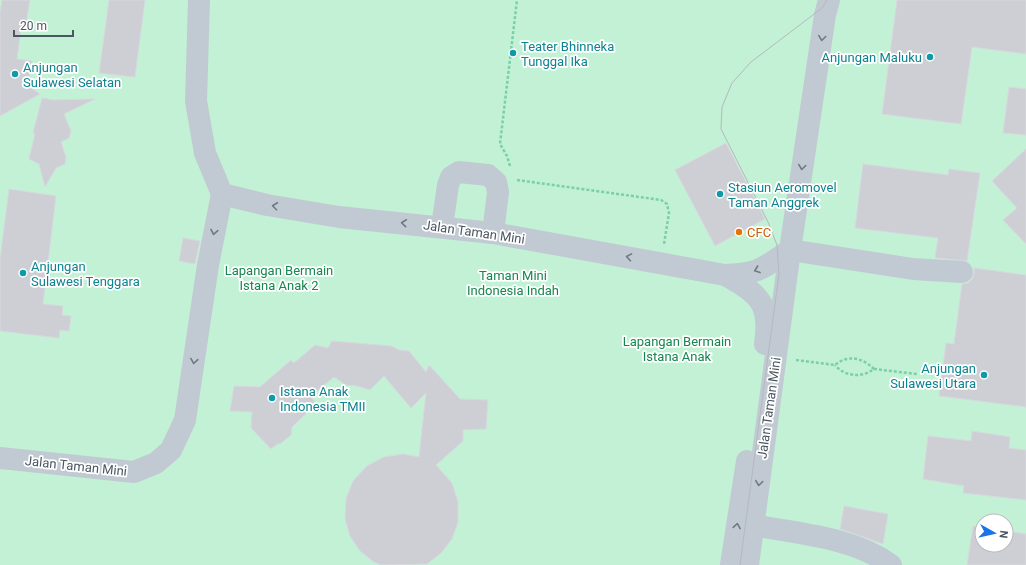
<svg xmlns="http://www.w3.org/2000/svg" width="1026" height="565" font-family="Roboto,sans-serif">
  <rect width="100%" height="100%" fill="#f5f3f3"/>
  <path fill="#c3f1d5" fill-rule="evenodd" d="M 0,0 L 1026,0 L 1026,565 L 0,565 ZM 982,521 L 1006,521 L 1006,545 L 982,545 Z"/>
  <g fill="#cdcfd5" stroke="#d7d9de">
    <path d="M 2,0 L 30,0 L 25,30 L 21,29 L 17,59 L 32,61 L 28,86 L 40,94 L 0,116 L 0,12 Z"/>
    <path d="M 109,0 L 145,0 L 135,77 L 99,73 Z"/>
    <path d="M 897,0 L 1026,0 L 1026,54 L 972,47 L 961,124 L 882,114 Z"/>
    <path d="M 1009,87 L 1026,89 L 1026,135 L 1003,133 Z"/>
    <path d="M 42,98 L 54,100 L 95,99 L 64,114 L 71,131 L 69,138 L 61,142 L 66,157 L 65,164 L 56,168 L 45,187 L 39,164 L 29,159 L 35,134 L 33,133 Z"/>
    <path d="M 726,143 L 765,219 L 715,246 L 675,170 Z"/>
    <path d="M 1026,149 L 1026,244 L 1003,220 L 1017,208 L 992,181 Z"/>
    <path d="M 863,164 L 948,175 L 949,169 L 980,173 L 967,261 L 935,258 L 938,238 L 855,228 Z"/>
    <path d="M 9,189 L 56,196 L 43,304 L 63,306 L 62,315 L 71,316 L 69,331 L 60,330 L 59,338 L 0,331 L 0,259 Z"/>
    <path d="M 183,238 L 200,241 L 195,264 L 179,261 Z"/>
    <path d="M 974,268 L 1026,275 L 1026,407 L 939,396 L 946,343 L 954,344 L 962,284 L 968,283 L 972,279 L 974,273 Z"/>
    <path d="M 332,341 L 391,346 L 399,350 L 409,351 L 426,372 L 429,365 L 460,399 L 488,400 L 486,429 L 463,430 L 463,441 L 436,465 L 452,483 L 458,502 L 458,522 L 452,539 L 441,553 L 427,564 L 381,565 L 374,562 L 360,551 L 350,536 L 345,519 L 346,499 L 353,481 L 367,466 L 384,457 L 403,454 L 419,457 L 426,393 L 411,408 L 384,376 L 370,390 L 357,386 L 346,385 L 334,377 L 311,396 L 316,404 L 292,427 L 291,435 L 280,444 L 279,443 L 271,449 L 251,428 L 252,412 L 230,411 L 234,386 L 260,387 L 291,360 L 294,363 L 315,345 L 328,348 Z"/>
    <path d="M 972,431 L 1010,437 L 1009,448 L 1026,450 L 1026,500 L 963,493 L 964,486 L 923,479 L 928,436 L 971,441 Z"/>
    <path d="M 844,506 L 888,514 L 883,544 L 840,529 Z"/>
    <path d="M 973,526 L 982,528 L 982,545 L 1006,545 L 1006,531 L 1026,534 L 1026,565 L 967,565 Z"/>
  </g>
  <g fill="none" stroke-linecap="round" stroke-linejoin="round">
    <g stroke="#7ad0a6" stroke-width="2.5" stroke-dasharray="3 2" stroke-linecap="butt">
      <path d="M 510,166 L 507,156 L 500,144 L 517,0"/>
      <path d="M 517,180 L 661,200 L 667,204 L 669,213 L 664,244"/>
      <path d="M 796,360 L 835,365 C 848,354 863,358 874,369 C 862,378 845,377 835,365"/>
      <path d="M 874,369 L 917,374"/>
    </g>
    <g stroke="#c1cad2" stroke-width="22">
      <path d="M 199,0 L 196,101 L 205,153 L 222,194 L 267,205 L 339,217 L 493,233 L 725,275 C 759,274 763,268 790,250"/>
      <path d="M 442,227 L 448,185 L 451,177 L 459,172 L 488,175 L 496,182 L 498,192 L 493,233"/>
      <path d="M 790,250 L 913,269 L 962,272"/>
      <path d="M 725,275 C 759,294 771,303 765,344"/>
      <path d="M 0,458 L 134,472 L 156,463 L 171,450 L 185,420 L 208,265 L 222,194"/>
      <path d="M 753,525 C 799,534 853,537 891,565"/>
      <path d="M 731,565 L 747,461"/>
      <path d="M 748,565 L 790,250 L 825,15 L 829,0"/>
    </g>
    <path stroke="#b5b8bd" stroke-width="1" d="M 740,565 L 779,274 L 777,245 L 768,222 L 721,129 L 722,107 L 732,83 L 751,62 L 822,8 L 827,0"/>
  </g>
  <defs><path id="oneway-chevron" d="M-2-3.5L2.5 0L-2 3.5" fill="none" stroke-width="1.6" stroke-linecap="round" stroke-linejoin="round"/></defs>
  <g stroke="#6e7983">
    <use href="#oneway-chevron" transform="translate(822 38) rotate(98)"/>
    <use href="#oneway-chevron" transform="translate(802 167) rotate(98)"/>
    <use href="#oneway-chevron" transform="translate(275 206) rotate(-173)"/>
    <use href="#oneway-chevron" transform="translate(404 223) rotate(-174)"/>
    <use href="#oneway-chevron" transform="translate(214 232) rotate(101)"/>
    <use href="#oneway-chevron" transform="translate(629 257) rotate(-170)"/>
    <use href="#oneway-chevron" transform="translate(757 270) rotate(160)"/>
    <use href="#oneway-chevron" transform="translate(194 361) rotate(99)"/>
    <use href="#oneway-chevron" transform="translate(759 483) rotate(98)"/>
    <use href="#oneway-chevron" transform="translate(737 526) rotate(-81)"/>
  </g>
  <g fill="#0f9aa8" stroke="#fff" stroke-width="1.5">
    <circle cx="513" cy="53" r="4"/>
    <circle cx="930" cy="57" r="4"/>
    <circle cx="15" cy="74" r="4"/>
    <circle cx="720" cy="194" r="4"/>
    <circle cx="23" cy="273" r="4"/>
    <circle cx="984" cy="375" r="4"/>
    <circle cx="272" cy="398" r="4"/>
  </g>
  <circle fill="#e8710a" stroke="#fff" stroke-width="1.5" cx="739" cy="232" r="4"/>
  <g text-anchor="middle" dominant-baseline="central" stroke-width="3.5" stroke-linejoin="round" paint-order="stroke">
    <g font-size="13" fill="#0d838f" stroke="#fff" text-anchor="start">
      <text x="521" y="46">Teater Bhinneka<tspan x="521" dy="15">Tunggal Ika</tspan></text>
      <text x="922" y="57" text-anchor="end">Anjungan Maluku</text>
      <text x="23" y="67">Anjungan<tspan x="23" dy="15">Sulawesi Selatan</tspan></text>
      <text x="728" y="187">Stasiun Aeromovel<tspan x="728" dy="15">Taman Anggrek</tspan></text>
      <text x="31" y="266">Anjungan<tspan x="31" dy="15">Sulawesi Tenggara</tspan></text>
      <text x="976" y="368" text-anchor="end">Anjungan<tspan x="976" dy="15">Sulawesi Utara</tspan></text>
      <text x="280" y="391">Istana Anak<tspan x="280" dy="15">Indonesia TMII</tspan></text>
    </g>
    <g font-size="13" fill="#4a5661" stroke="#fff">
      <text transform="translate(474 232) rotate(8)">Jalan Taman Mini</text>
      <text transform="translate(769 408) rotate(-82)">Jalan Taman Mini</text>
      <text transform="translate(76 466) rotate(6)">Jalan Taman Mini</text>
    </g>
    <g font-size="13" fill="#c56008" stroke="#fff" text-anchor="start">
      <text x="747" y="232">CFC</text>
    </g>
    <g font-size="13" fill="#17864f" stroke="#fff">
      <text x="279" y="270">Lapangan Bermain<tspan x="279" dy="15">Istana Anak 2</tspan></text>
      <text x="513" y="275">Taman Mini<tspan x="513" dy="15">Indonesia Indah</tspan></text>
      <text x="677" y="341">Lapangan Bermain<tspan x="677" dy="15">Istana Anak</tspan></text>
    </g>
  </g>
  <g transform="translate(994 533) rotate(98)"><circle r="19" fill="#ffffff" stroke="#b7bbc0"/>
  <path d="M0-3L7 15L0 10L-7 15Z" fill="#1a73e8"/>
  <text y="-6" font-size="11" font-weight="bold" text-anchor="middle" fill="#4a5661">N</text>
  </g>
  <path d="M14 30v6h59v-6" fill="none" stroke="#4a5661" stroke-width="2"/>
  <text x="20" y="30" font-size="12" fill="#4a5661" stroke="#ffffff" stroke-width="3" paint-order="stroke">20 m</text>
</svg>
